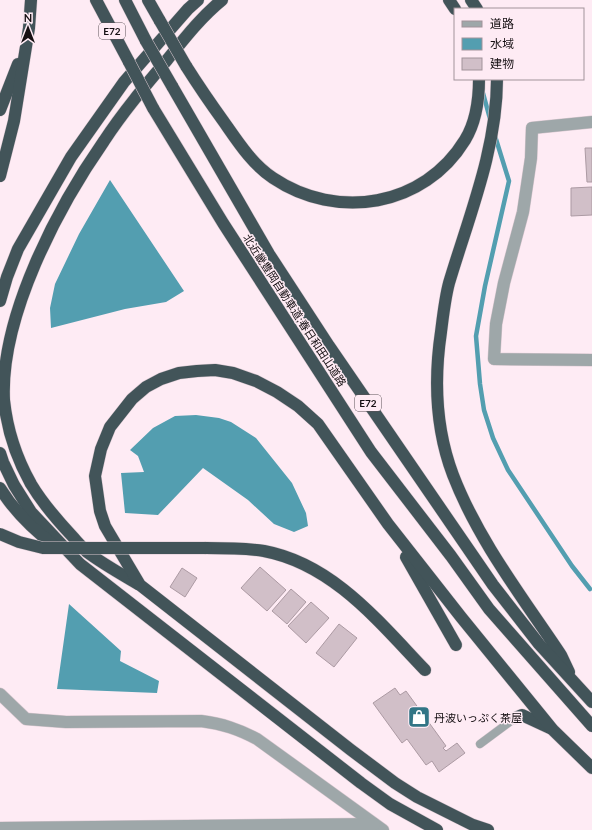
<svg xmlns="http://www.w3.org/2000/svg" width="592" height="830" font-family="Lato,'Noto Sans JP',sans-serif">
  <rect width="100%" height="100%" fill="#feebf4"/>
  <g fill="#539eb0">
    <path d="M 110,180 L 184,291 L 166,302 L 125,309 L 51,328 L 50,308 L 55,284 L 79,234 Z"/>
    <path d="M 196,415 L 219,418 L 231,422 L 256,438 L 292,483 L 306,513 L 308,526 L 294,532 L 274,524 L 248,500 L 203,468 L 158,515 L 125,513 L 121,473 L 144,472 L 138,456 L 130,450 L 153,428 L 175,416 Z"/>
    <path d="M 69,604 L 121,651 L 120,661 L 159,681 L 157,693 L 57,689 Z"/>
  </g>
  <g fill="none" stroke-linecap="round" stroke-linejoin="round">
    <g stroke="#539eb0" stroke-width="4.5">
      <path d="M 483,93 L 490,119"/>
      <path d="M 495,136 L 509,181 L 485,286 L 476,336 L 480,384 L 484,410 L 493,438 L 508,470 L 572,566 L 590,589"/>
    </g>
  </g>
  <g fill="#d1bfc8" stroke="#ac9aa3">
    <path d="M 585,148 L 592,148 L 592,182 L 587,182 Z"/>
    <path d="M 592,187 L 592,215 L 571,216 L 571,188 Z"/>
    <path d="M 260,567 L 286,590 L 267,611 L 241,588 Z"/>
    <path d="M 182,568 L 197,578 L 185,597 L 170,587 Z"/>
    <path d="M 291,589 L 306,602 L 287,624 L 272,611 Z"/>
    <path d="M 311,602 L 329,618 L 306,643 L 288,626 Z"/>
    <path d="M 339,624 L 357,638 L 334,667 L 316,653 Z"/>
    <path d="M 395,688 L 400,695 L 406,691 L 446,746 L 443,748 L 446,751 L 457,743 L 465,753 L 439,772 L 432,761 L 426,765 L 407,739 L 402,743 L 373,703 Z"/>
  </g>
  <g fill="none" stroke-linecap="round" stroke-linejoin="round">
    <g stroke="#d9c8d0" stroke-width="9">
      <path id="service" d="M 480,744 L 515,718"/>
    </g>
    <g stroke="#d9c8d0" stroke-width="13">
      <g id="minor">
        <path d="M 592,122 L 532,128 L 531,158 L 523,212 L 504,283 L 496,324 L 494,359 L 592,360"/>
        <path d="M 0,694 L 26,719 L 66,722 L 201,721 C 223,724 238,729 257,739 L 383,830"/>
        <path d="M 0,828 L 374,824"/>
      </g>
    </g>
    <g stroke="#d9c8d0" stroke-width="13">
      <g id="motorway">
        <path d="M 96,0 L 129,62"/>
        <path d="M 125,0 L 146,41"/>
        <path d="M 148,0 L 160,21"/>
        <path d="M 449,0 L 455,9"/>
        <path d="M 471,0 L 477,9"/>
        <path d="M 186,66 C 198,85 211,104 224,122 C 238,142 252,164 273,178 C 337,221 424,207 465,140 C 476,122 479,100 479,79"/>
        <path d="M 497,79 C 497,149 469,216 449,283 C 445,298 443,316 441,332 C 434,379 436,430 453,475 C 478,540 523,598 561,655 L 569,672"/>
        <path d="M 172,86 L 269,254 L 329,346 L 493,585 L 539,644 L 592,702"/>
        <path d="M 153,108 L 223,223 L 371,452 L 451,556 L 489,609 L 592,726"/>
        <path d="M 0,110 L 18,64"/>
        <path d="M 0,176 L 14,121 L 29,28 L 31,0"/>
        <path d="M 0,301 L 7,277 L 18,249 L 71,157 L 124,82 L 188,9 L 198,0"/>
        <path d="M 0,453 L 3,462 L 14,485 L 31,512 L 80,564 L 361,783 L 390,804 L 437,830"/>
        <path d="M 0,488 C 14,511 35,531 56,547"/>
        <path d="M 206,548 C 225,548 245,548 264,551 C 333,564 379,622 425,670"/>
        <path d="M 406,557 L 456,645"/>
        <path d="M 138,584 C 121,574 103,564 87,552 C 82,547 77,542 73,537 C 57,520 43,504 31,484 C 17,459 7,429 4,400 C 0,316 58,207 104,141 C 123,112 145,86 167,60 C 184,39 201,17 222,0"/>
        <path d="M 515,718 L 522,715 L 550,728"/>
        <path d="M 488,830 L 473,825 L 417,797 L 395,783 L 351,750 L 140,585 L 105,526 L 100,511 L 95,476 L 101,449 L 110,427 L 132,399 L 146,387 L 161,379 L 179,373 L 197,371 L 215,370 L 233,373 L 256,381 L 277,392 L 298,406 L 318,424 L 388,524 L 461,617 L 553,730 L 592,768"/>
      </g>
    </g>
    <use href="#service" stroke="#9ea7a9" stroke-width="8"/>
    <use href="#minor" stroke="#9ea7a9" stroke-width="12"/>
    <use href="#motorway" stroke="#425459" stroke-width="12"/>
    <g stroke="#d9c8d0" stroke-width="13" stroke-linecap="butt">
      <g id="motorway-bridge">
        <path d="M 160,21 L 186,66"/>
        <path d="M 146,41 L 172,86"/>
        <path d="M 129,62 L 153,108"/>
        <path d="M 0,534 L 19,542 L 43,548 L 206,548"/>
      </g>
    </g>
    <use href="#motorway-bridge" stroke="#425459" stroke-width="12"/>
  </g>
  <defs>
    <g id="shop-square" transform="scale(1.15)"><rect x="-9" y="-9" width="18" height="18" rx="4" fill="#317585" stroke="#feebf4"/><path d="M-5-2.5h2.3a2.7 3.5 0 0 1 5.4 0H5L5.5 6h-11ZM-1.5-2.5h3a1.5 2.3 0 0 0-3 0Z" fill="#fff"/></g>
  </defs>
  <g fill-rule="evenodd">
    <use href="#shop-square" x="419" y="717"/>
  </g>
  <g text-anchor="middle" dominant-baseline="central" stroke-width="3" stroke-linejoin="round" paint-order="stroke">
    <g fill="#feebf4" stroke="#5b5156" stroke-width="1">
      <rect x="99" y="23" width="26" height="16" rx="3"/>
      <rect x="355" y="395" width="26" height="16" rx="3"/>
    </g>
    <g font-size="10" font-weight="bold" fill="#150f12">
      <text x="112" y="31">E72</text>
      <text x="368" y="403">E72</text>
    </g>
    <g font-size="11" fill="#150f12" stroke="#feebf4">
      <text transform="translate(295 310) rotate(57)">北近畿豊岡自動車道;春日和田山道路</text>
    </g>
    <g font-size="11" fill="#150f12" stroke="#feebf4" text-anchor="start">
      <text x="434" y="717">丹波いっぷく茶屋</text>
    </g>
  </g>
  <rect x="454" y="8" width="130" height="72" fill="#feebf4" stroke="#a1939a"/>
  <rect x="462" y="21" width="20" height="6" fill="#9ea7a9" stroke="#a1939a"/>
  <text x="490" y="28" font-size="12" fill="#150f12">道路</text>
  <rect x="462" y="38" width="20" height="12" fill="#539eb0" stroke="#a1939a"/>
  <text x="490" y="48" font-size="12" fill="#150f12">水域</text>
  <rect x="462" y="58" width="20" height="12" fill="#d1bfc8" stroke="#a1939a"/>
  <text x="490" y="68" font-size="12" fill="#150f12">建物</text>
  <g transform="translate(28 28)" stroke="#feebf4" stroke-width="3" paint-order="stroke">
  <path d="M0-3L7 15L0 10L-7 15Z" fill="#150f12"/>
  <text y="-6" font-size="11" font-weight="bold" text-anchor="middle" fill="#150f12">N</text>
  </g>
</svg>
